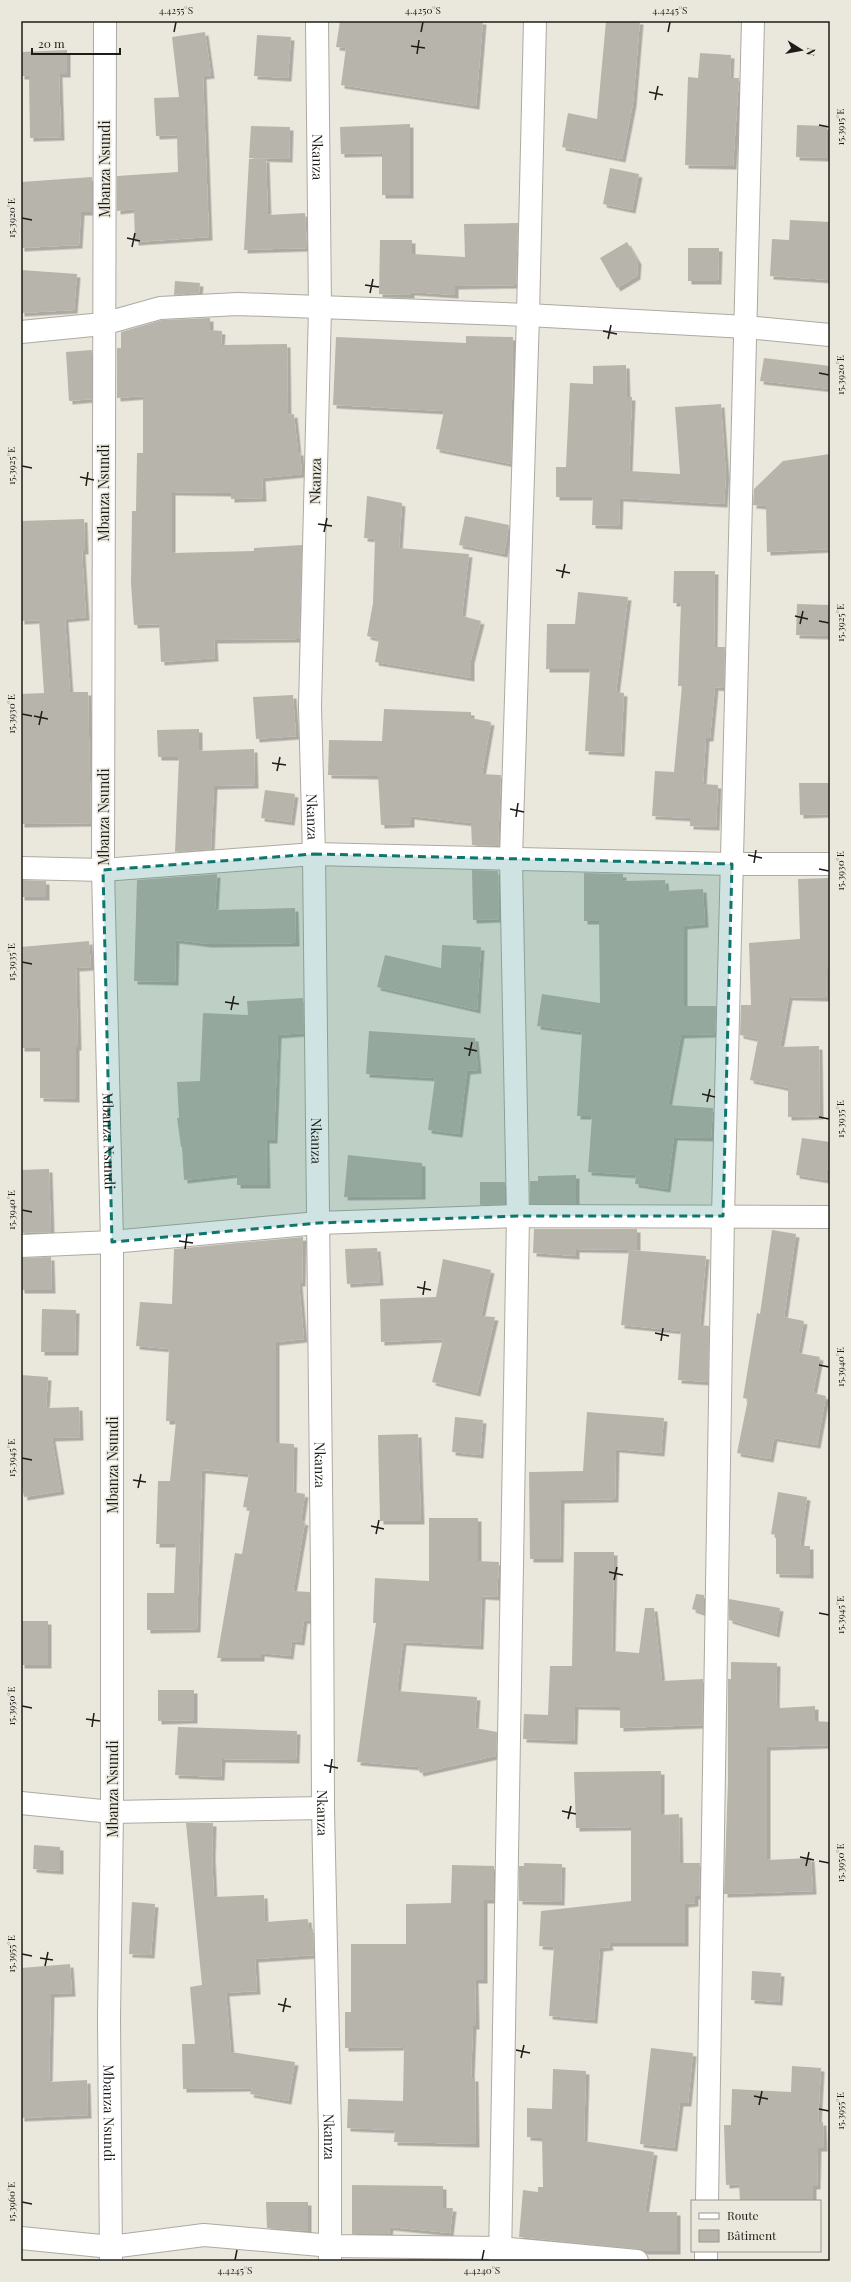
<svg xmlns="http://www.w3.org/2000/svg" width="851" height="2282" font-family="'Playfair Display',serif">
  <defs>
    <filter id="shadow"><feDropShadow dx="3.5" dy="3.5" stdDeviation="0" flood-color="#0004"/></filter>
  </defs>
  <rect width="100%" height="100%" fill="#eae7dd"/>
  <g fill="#b7b5ab" filter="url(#shadow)">
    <path d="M 340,21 L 483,21 L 476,106 L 341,85 L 346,48 L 336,47 Z"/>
    <path d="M 606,21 L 640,21 L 633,103 L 622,159 L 562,147 L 568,113 L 597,119 Z"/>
    <path d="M 205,32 L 211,75 L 203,76 L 209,237 L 135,242 L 134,209 L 117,211 L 117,176 L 178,172 L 177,135 L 156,136 L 154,98 L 179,97 L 172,37 Z"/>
    <path d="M 257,35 L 291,37 L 288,78 L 254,76 Z"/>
    <path d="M 67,50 L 67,74 L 59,74 L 61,137 L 30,138 L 29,76 L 21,76 L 21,52 Z"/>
    <path d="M 700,53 L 731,55 L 730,78 L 739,78 L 733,166 L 685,165 L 688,77 L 698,78 Z"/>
    <path d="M 410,124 L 410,195 L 382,195 L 382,153 L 341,154 L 340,127 Z"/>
    <path d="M 797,125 L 827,126 L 826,158 L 796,157 Z"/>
    <path d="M 251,126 L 290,127 L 289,159 L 249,158 Z"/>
    <path d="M 249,159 L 266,159 L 268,215 L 305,213 L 307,248 L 244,250 Z"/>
    <path d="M 610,168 L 639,174 L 632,210 L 603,204 Z"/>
    <path d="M 92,177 L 92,212 L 81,212 L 79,245 L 21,248 L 21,182 Z"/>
    <path d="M 790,220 L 830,222 L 830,280 L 770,276 L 772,239 L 789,240 Z"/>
    <path d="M 518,223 L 516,285 L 455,286 L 455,295 L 411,292 L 411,295 L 379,294 L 380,240 L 412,240 L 412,254 L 465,257 L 464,224 Z"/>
    <path d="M 627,242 L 638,261 L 637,276 L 617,288 L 600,258 Z"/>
    <path d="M 688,248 L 719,248 L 718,281 L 688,281 Z"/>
    <path d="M 21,270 L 77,274 L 74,310 L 21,313 Z"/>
    <path d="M 175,281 L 200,283 L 199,293 L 174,295 Z"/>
    <path d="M 210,318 L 210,330 L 222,331 L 221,345 L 287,344 L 288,415 L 294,414 L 298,452 L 300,452 L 302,474 L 262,478 L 263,498 L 231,499 L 231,493 L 172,492 L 172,553 L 254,551 L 254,548 L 302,545 L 299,639 L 214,640 L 215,658 L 161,662 L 159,624 L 134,625 L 131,584 L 132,511 L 136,511 L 137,453 L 143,453 L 143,396 L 117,398 L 117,348 L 121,348 L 121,332 L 162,320 Z"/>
    <path d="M 466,336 L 513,337 L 511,464 L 436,449 L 444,411 L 333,405 L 336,337 L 466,343 Z"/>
    <path d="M 92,350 L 92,399 L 69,401 L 66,352 Z"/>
    <path d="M 764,358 L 830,366 L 830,389 L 760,381 Z"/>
    <path d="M 626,365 L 627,397 L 632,397 L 629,471 L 680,474 L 675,407 L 721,404 L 726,475 L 724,504 L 620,498 L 619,526 L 592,525 L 593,497 L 556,497 L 556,467 L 566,467 L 570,383 L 593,384 L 593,366 Z"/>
    <path d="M 830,454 L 830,549 L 767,552 L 766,506 L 753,505 L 754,489 L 783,461 Z"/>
    <path d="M 367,496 L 402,503 L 399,548 L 469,554 L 462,616 L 481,621 L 471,660 L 471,678 L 375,662 L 379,639 L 367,636 L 373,603 L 375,539 L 364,538 Z"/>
    <path d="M 465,516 L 509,525 L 504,554 L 459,545 Z"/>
    <path d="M 84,519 L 85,551 L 82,551 L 86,617 L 65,619 L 70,692 L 88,692 L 91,823 L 21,824 L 21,694 L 44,693 L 39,620 L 21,621 L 21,521 Z"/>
    <path d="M 674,571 L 715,571 L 714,647 L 725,647 L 724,688 L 715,687 L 710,738 L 706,738 L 703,784 L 718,785 L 716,827 L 690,826 L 690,818 L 652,816 L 655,771 L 674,772 L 682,686 L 678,686 L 681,603 L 673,603 Z"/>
    <path d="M 578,592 L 628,597 L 616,692 L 624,693 L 621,753 L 585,751 L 590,669 L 546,669 L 547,624 L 575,624 Z"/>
    <path d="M 797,604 L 830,605 L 830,636 L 796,635 Z"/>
    <path d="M 293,695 L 296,736 L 256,739 L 253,697 Z"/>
    <path d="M 384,709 L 471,712 L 471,718 L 491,722 L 482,774 L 501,775 L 498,846 L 472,845 L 471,823 L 411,816 L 411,824 L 381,825 L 378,776 L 328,775 L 329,740 L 382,741 Z"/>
    <path d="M 199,729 L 199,751 L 254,749 L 255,785 L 214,786 L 211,849 L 175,852 L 179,757 L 158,757 L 157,730 Z"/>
    <path d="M 799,783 L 830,783 L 830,814 L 800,815 Z"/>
    <path d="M 265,790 L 295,794 L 291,822 L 261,818 Z"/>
    <path d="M 472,870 L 498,871 L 499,919 L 473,920 Z"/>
    <path d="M 584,873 L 623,874 L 623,881 L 665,880 L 666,891 L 703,889 L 705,924 L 684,926 L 684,1006 L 716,1006 L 715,1034 L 681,1035 L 668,1105 L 713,1108 L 711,1138 L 674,1137 L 667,1189 L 635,1184 L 636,1175 L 588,1172 L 592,1116 L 577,1116 L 582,1032 L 537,1026 L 542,994 L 600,1003 L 599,921 L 584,921 Z"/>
    <path d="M 217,874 L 215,910 L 295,908 L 296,943 L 208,944 L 176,940 L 175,982 L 134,981 L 137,880 Z"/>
    <path d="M 830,878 L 830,968 L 827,968 L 826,998 L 789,997 L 780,1047 L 819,1046 L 820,1116 L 788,1117 L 788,1088 L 750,1080 L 758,1039 L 740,1035 L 741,1005 L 751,1005 L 749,943 L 800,939 L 798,879 Z"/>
    <path d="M 21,880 L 46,881 L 46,897 L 21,897 Z"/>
    <path d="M 89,941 L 91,967 L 76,968 L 78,1047 L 76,1047 L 76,1099 L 40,1098 L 40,1048 L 21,1048 L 21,947 Z"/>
    <path d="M 442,945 L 481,947 L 477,1010 L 377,987 L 385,955 L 441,968 Z"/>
    <path d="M 303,998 L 304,1033 L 278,1035 L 274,1140 L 266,1140 L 267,1185 L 237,1185 L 237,1174 L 184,1180 L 182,1147 L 181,1147 L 177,1118 L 179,1118 L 177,1082 L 200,1081 L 203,1013 L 248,1015 L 247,1001 Z"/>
    <path d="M 369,1031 L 475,1038 L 478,1070 L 467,1071 L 459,1134 L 428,1130 L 435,1078 L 366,1074 Z"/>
    <path d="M 802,1138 L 830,1142 L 826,1180 L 796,1175 Z"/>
    <path d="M 348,1155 L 422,1163 L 422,1196 L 344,1197 Z"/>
    <path d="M 49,1169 L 51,1232 L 21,1233 L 21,1170 Z"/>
    <path d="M 576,1175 L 576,1204 L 530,1204 L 530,1181 L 538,1181 L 538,1176 Z"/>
    <path d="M 480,1182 L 505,1182 L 505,1204 L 480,1205 Z"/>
    <path d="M 534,1229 L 637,1229 L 637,1250 L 576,1249 L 576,1256 L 533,1253 Z"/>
    <path d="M 772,1230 L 796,1234 L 784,1317 L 804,1321 L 798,1353 L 820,1357 L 813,1393 L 826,1396 L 817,1445 L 774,1438 L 770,1459 L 737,1453 L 748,1399 L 743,1398 L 757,1313 L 760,1314 Z"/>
    <path d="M 303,1237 L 302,1283 L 299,1283 L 304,1339 L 276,1342 L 276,1443 L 294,1444 L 293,1492 L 305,1494 L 301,1521 L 305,1522 L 293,1591 L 310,1592 L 310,1621 L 304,1620 L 301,1642 L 292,1641 L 290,1656 L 261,1653 L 261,1658 L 217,1658 L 235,1553 L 242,1554 L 250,1508 L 243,1507 L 249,1474 L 202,1470 L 197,1629 L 147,1630 L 147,1593 L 174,1593 L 176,1544 L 156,1544 L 158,1481 L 170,1481 L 176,1421 L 166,1421 L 169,1349 L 136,1346 L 140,1302 L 172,1304 L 174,1249 Z"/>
    <path d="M 377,1248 L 380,1282 L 347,1284 L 345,1249 Z"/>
    <path d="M 629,1250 L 706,1256 L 700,1325 L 709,1326 L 708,1382 L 678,1380 L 681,1331 L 621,1325 Z"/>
    <path d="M 51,1257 L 52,1290 L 21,1290 L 21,1258 Z"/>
    <path d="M 443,1259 L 491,1270 L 481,1316 L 495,1317 L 477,1393 L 432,1382 L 443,1339 L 381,1342 L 380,1299 L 436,1297 Z"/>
    <path d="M 42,1309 L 76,1310 L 75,1352 L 41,1352 Z"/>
    <path d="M 21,1375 L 48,1377 L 46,1408 L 79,1407 L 80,1437 L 52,1438 L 61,1491 L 24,1497 L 21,1481 Z"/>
    <path d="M 587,1412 L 664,1418 L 661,1453 L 616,1449 L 615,1499 L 561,1500 L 560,1559 L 530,1559 L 529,1472 L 583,1471 Z"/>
    <path d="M 455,1417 L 483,1420 L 480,1455 L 452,1452 Z"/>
    <path d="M 418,1434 L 421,1521 L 380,1521 L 378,1435 Z"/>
    <path d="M 778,1492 L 807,1497 L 800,1546 L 810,1546 L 810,1575 L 776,1574 L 776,1535 L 771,1534 Z"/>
    <path d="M 429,1518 L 478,1518 L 478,1561 L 499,1562 L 497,1597 L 482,1596 L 480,1646 L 403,1642 L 397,1691 L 477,1697 L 475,1728 L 497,1732 L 496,1753 L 495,1756 L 420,1773 L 418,1767 L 357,1762 L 376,1623 L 373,1623 L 375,1578 L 429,1581 Z"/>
    <path d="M 574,1552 L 614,1552 L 612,1651 L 639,1653 L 645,1608 L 654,1608 L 662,1681 L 703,1679 L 702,1725 L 620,1728 L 620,1707 L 575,1706 L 574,1741 L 523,1739 L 524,1714 L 548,1715 L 550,1666 L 572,1666 Z"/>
    <path d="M 696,1594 L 704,1595 L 704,1613 L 692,1609 Z"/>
    <path d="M 729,1599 L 780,1608 L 776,1634 L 729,1620 Z"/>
    <rect x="21" y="1621" width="27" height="44"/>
    <path d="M 731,1662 L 777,1663 L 776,1705 L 780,1705 L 780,1708 L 815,1706 L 815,1721 L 830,1722 L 830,1745 L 767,1747 L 767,1860 L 811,1858 L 813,1891 L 724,1894 L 728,1781 L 728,1679 L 731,1679 Z"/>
    <path d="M 158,1690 L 194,1690 L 194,1720 L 158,1721 Z"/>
    <path d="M 178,1727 L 297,1731 L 296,1760 L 222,1759 L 221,1777 L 175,1775 Z"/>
    <path d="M 661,1771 L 661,1815 L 679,1814 L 680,1863 L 700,1863 L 699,1896 L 695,1896 L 695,1903 L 685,1904 L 685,1943 L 609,1943 L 610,1947 L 600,1948 L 594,2020 L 549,2016 L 554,1947 L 539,1946 L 541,1911 L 631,1901 L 631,1827 L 576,1828 L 574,1772 Z"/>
    <path d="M 186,1823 L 213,1823 L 212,1855 L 214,1897 L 264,1895 L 265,1922 L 308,1919 L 309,1929 L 313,1929 L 314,1955 L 255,1959 L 257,1991 L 226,1993 L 231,2052 L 295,2062 L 288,2101 L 250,2094 L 252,2088 L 183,2089 L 182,2044 L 195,2044 L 190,1987 L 202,1985 Z"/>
    <path d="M 34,1845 L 60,1847 L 60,1871 L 33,1869 Z"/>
    <path d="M 524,1863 L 562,1864 L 561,1902 L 519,1901 L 519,1866 L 524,1866 Z"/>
    <path d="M 452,1865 L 494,1866 L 494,1900 L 484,1900 L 484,1980 L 475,1980 L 476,2026 L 473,2026 L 471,2078 L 475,2078 L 476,2144 L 394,2142 L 395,2130 L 347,2128 L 348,2099 L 403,2101 L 404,2047 L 345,2048 L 345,2012 L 351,2012 L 351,1944 L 406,1944 L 406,1904 L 451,1903 Z"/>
    <path d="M 132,1902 L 155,1904 L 151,1955 L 129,1954 Z"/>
    <path d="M 70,1964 L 72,1993 L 51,1994 L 49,2082 L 87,2080 L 88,2115 L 21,2118 L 21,1968 Z"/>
    <path d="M 752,1971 L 781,1973 L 779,2002 L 751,2000 Z"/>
    <path d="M 651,2048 L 693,2053 L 688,2103 L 680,2103 L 674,2148 L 640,2144 Z"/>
    <path d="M 792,2066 L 821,2068 L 818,2122 L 823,2122 L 824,2148 L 818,2148 L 817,2186 L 813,2186 L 813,2201 L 740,2201 L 739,2184 L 726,2185 L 724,2125 L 731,2125 L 732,2089 L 791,2092 Z"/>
    <path d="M 553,2069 L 586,2071 L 584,2141 L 654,2152 L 645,2212 L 677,2212 L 677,2251 L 645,2251 L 638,2249 L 519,2237 L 523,2190 L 538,2192 L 538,2187 L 543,2187 L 542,2138 L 527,2137 L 527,2108 L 552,2109 Z"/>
    <path d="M 352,2185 L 443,2186 L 443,2208 L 453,2208 L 450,2233 L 390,2227 L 389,2234 L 352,2234 Z"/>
    <path d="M 266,2202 L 308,2202 L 308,2231 L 267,2228 Z"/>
  </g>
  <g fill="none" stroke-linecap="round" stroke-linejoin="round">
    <g stroke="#adaaa0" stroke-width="24">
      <g id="minor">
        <path id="s1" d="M 105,21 L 103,870 L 112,1242 L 112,1812 L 109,2018 L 111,2261"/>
        <path id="s2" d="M 317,21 L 320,308 L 310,706 L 314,854 L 322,1573 L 323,1808 L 330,2133 L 330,2261"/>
        <path d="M 21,332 L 103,324 L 160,308 L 238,304 L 528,315 L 746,327 L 830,335"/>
        <path d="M 21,868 L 103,870 L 314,854 L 732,864 L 830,864"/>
        <path d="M 21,1246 L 112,1242 L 318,1223 L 518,1216 L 830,1217"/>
        <path d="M 21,1803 L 112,1812 L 323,1808"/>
        <path d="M 707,2201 L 723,1216 L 753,21"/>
        <path d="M 21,2238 L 111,2247 L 204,2235 L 332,2246 L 500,2248 L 637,2261"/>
        <path d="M 500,2261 L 518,1216 L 511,858 L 528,315 L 535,21"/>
        <path d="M 706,2261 L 706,2251"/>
      </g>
    </g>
    <use href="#minor" stroke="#fff" stroke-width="22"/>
  </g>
  <path fill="#0f766e" fill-opacity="0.2" stroke="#0f766e" stroke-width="3" stroke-dasharray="8 5" stroke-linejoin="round" d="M 314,854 L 732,864 L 723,1216 L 518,1216 L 318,1223 L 112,1242 L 103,870 Z"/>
  <path fill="none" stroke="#1d1c18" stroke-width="1.5" d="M 174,32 L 176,22M 421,32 L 423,22M 668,32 L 670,22M 411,46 L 425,48M 417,54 L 419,40M 649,92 L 663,95M 655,100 L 658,86M 819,125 L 829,127M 22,218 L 32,220M 127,238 L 140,241M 132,247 L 135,233M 365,285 L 379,287M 370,293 L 373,279M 603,331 L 617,334M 608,339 L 611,325M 819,373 L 829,375M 22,466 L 32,468M 80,477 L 94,480M 86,486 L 88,472M 318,524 L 332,526M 324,532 L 327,518M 556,570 L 570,573M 562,578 L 565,564M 795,616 L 808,619M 819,621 L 829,623M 800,624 L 803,611M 22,714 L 32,716M 34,716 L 48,719M 39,725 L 42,711M 272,763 L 286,765M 277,771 L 280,757M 510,809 L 524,812M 516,817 L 518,803M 748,855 L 762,858M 754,863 L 756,850M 819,869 L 829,871M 22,962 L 32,964M 225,1002 L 239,1004M 231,1010 L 234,996M 464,1048 L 477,1051M 469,1056 L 472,1042M 702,1094 L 715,1097M 707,1102 L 710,1089M 819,1117 L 829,1119M 22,1210 L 32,1212M 179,1241 L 193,1243M 185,1249 L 187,1235M 417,1287 L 431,1290M 423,1295 L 425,1281M 655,1333 L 669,1336M 661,1341 L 663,1328M 819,1365 L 829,1367M 22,1458 L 32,1460M 133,1480 L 146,1482M 138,1488 L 141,1474M 371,1526 L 384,1529M 376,1534 L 379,1520M 609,1572 L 623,1575M 614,1580 L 617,1567M 819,1613 L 829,1615M 22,1706 L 32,1708M 86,1719 L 100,1721M 92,1727 L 94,1713M 324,1765 L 338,1768M 330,1773 L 332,1759M 562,1811 L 576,1814M 568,1819 L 571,1806M 800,1857 L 814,1860M 819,1861 L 829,1863M 806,1866 L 809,1852M 22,1954 L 32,1956M 40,1958 L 53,1960M 45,1966 L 48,1952M 278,2004 L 291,2007M 283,2012 L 286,1998M 516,2050 L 530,2053M 521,2058 L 524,2045M 754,2096 L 768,2099M 759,2105 L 762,2091M 819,2109 L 829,2111M 22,2202 L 32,2204M 235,2260 L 237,2250M 482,2260 L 484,2250"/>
  <g text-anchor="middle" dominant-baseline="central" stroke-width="3" stroke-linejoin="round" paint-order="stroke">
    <g font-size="14" fill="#1d1c18" stroke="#eae7dd">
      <text stroke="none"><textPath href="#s2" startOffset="136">Nkanza</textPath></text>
      <text transform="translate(104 169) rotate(-90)">Mbanza Nsundi</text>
      <text transform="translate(315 481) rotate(-89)">Nkanza</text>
      <text transform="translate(103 493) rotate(-90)">Mbanza Nsundi</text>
      <text transform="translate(103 817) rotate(-90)">Mbanza Nsundi</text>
      <text stroke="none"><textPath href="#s2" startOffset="796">Nkanza</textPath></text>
      <text stroke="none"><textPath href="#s1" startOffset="1120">Mbanza Nsundi</textPath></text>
      <text stroke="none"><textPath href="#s2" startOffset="1120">Nkanza</textPath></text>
      <text transform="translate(112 1465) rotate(-90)">Mbanza Nsundi</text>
      <text stroke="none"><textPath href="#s2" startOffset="1444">Nkanza</textPath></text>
      <text transform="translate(112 1789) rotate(-90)">Mbanza Nsundi</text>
      <text stroke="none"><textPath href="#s2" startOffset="1792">Nkanza</textPath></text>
      <text stroke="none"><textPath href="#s1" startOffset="2092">Mbanza Nsundi</textPath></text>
      <text stroke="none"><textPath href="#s2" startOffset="2116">Nkanza</textPath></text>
    </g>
  </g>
  <rect width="851" height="2282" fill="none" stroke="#eae7dd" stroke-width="44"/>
  <rect x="691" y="2200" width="130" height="52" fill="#eae7dd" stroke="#98968e"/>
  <rect x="699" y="2213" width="20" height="6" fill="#ffffff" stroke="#98968e"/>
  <text x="727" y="2220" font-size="12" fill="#1d1c18">Route</text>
  <rect x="699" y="2230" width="20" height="12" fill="#b7b5ab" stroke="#98968e"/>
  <text x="727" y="2240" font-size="12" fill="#1d1c18">Bâtiment</text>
  <g transform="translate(801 50) rotate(101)" stroke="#eae7dd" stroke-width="3" paint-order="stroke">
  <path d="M0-3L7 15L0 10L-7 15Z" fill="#1d1c18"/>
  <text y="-6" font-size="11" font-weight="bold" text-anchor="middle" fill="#1d1c18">N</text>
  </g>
  <path d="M32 48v6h88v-6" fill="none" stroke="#1d1c18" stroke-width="2"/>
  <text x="38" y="48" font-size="12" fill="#1d1c18" stroke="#eae7dd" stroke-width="3" paint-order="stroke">20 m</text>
  <rect x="22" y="22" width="807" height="2238" fill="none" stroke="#1d1c18" stroke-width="1.5"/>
  <g font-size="10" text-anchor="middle" fill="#1d1c18">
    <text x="176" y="14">4.4255°S</text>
    <text x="423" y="14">4.4250°S</text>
    <text x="670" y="14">4.4245°S</text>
    <text transform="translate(840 127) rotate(-90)" y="4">15.3915°E</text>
    <text transform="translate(11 218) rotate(-90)" y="4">15.3920°E</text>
    <text transform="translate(840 375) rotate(-90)" y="4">15.3920°E</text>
    <text transform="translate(11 466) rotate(-90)" y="4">15.3925°E</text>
    <text transform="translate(840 623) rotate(-90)" y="4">15.3925°E</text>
    <text transform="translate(11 714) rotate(-90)" y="4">15.3930°E</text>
    <text transform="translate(840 871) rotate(-90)" y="4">15.3930°E</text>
    <text transform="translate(11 962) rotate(-90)" y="4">15.3935°E</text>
    <text transform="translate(840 1119) rotate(-90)" y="4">15.3935°E</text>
    <text transform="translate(11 1210) rotate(-90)" y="4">15.3940°E</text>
    <text transform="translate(840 1367) rotate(-90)" y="4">15.3940°E</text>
    <text transform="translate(11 1458) rotate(-90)" y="4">15.3945°E</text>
    <text transform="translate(840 1615) rotate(-90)" y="4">15.3945°E</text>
    <text transform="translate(11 1706) rotate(-90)" y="4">15.3950°E</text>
    <text transform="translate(840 1863) rotate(-90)" y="4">15.3950°E</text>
    <text transform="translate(11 1954) rotate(-90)" y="4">15.3955°E</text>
    <text transform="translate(840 2111) rotate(-90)" y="4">15.3955°E</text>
    <text transform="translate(11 2202) rotate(-90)" y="4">15.3960°E</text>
    <text x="235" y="2274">4.4245°S</text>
    <text x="482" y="2274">4.4240°S</text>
  </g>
</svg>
